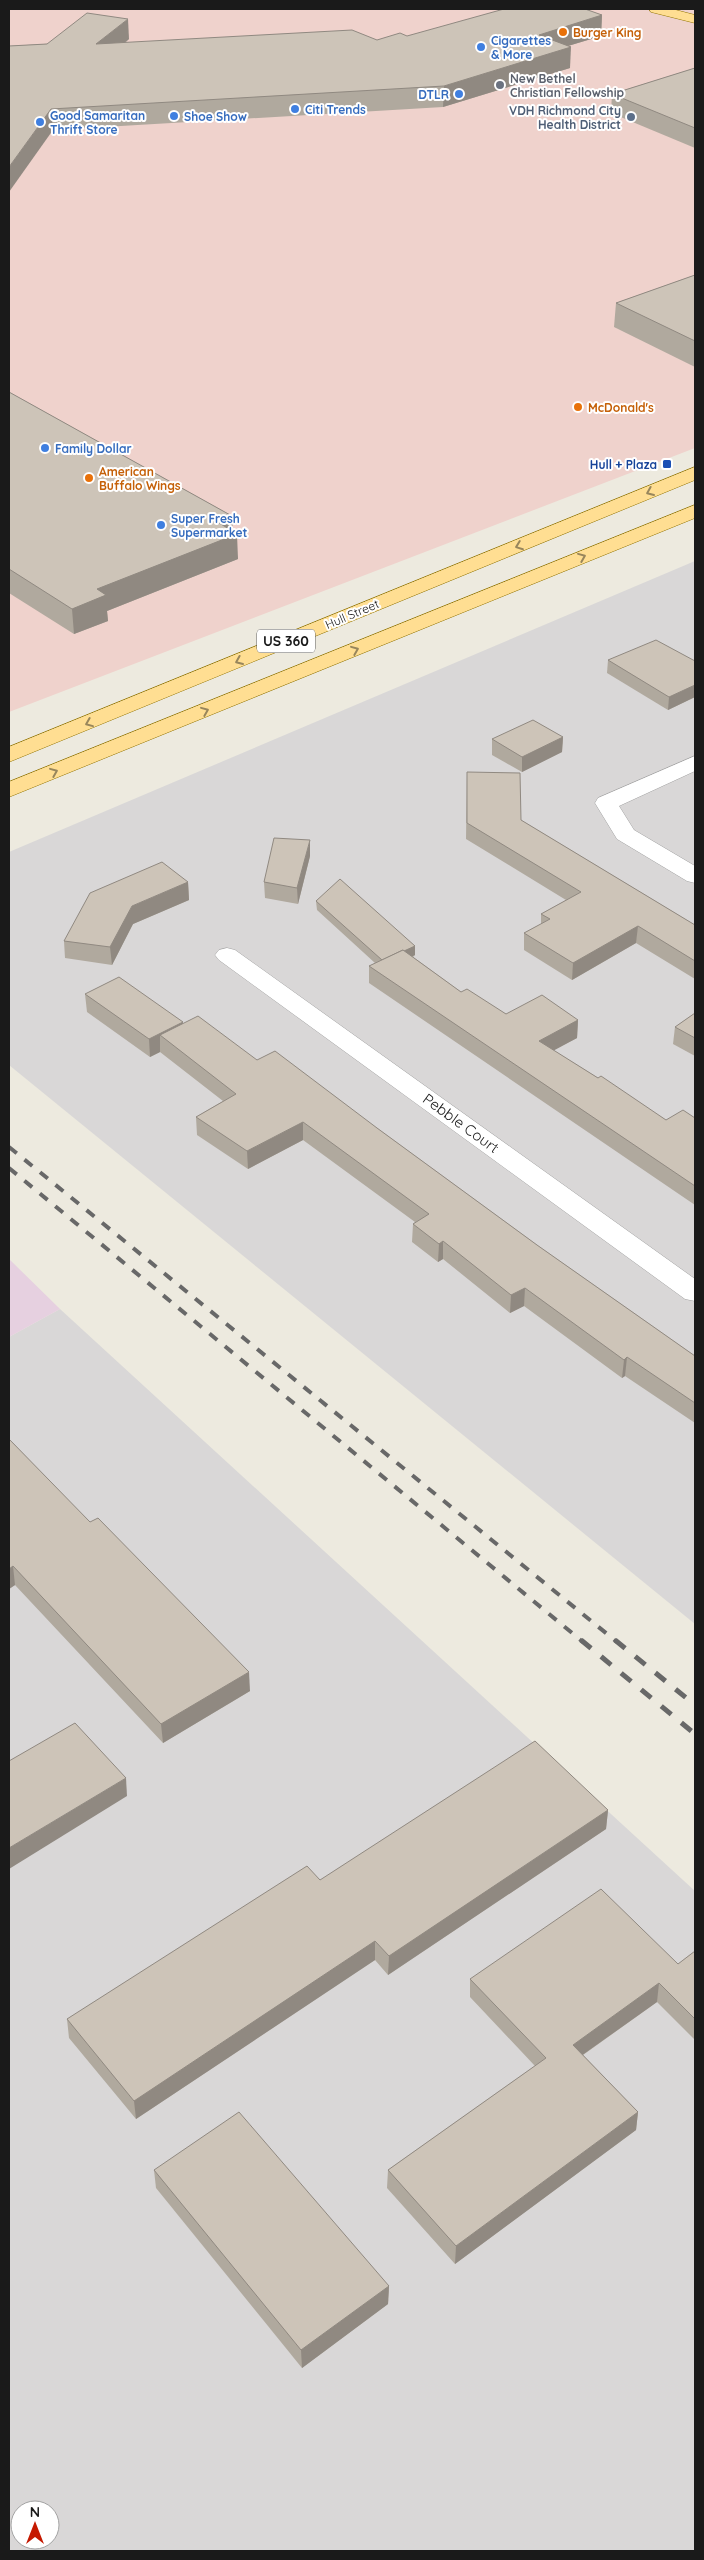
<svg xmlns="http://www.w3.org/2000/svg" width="704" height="2560" font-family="Quicksand,sans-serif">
  <rect width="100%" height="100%" fill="#edeadf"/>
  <g fill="#d9d7d7" fill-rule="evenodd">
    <path d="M 695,561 L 695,1624 L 9,1065 L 9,852 Z"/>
    <path d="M 60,1309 L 695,1891 L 695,2551 L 9,2551 L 9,1337 ZM 20,2510 L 50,2510 L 50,2540 L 20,2540 Z"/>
  </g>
  <path fill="#efd2cc" d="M 9,9 L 695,9 L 695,448 L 9,712 Z"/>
  <path fill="#e6d0e0" d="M 9,1259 L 60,1309 L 9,1337 Z"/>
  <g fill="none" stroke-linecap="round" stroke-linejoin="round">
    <g stroke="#a1a1a1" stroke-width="1">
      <g id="minor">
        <path d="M 695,756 L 695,771 L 619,806 L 634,830 L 695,866 L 695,883 L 687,881 L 617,839 L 595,803 L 598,798 Z"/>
        <path d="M 227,948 L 235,950 L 695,1279 L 695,1301 L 685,1299 L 219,960 L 215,955 L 219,950 Z"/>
      </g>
    </g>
    <g stroke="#917300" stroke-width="1">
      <g id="primary">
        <path d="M 649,9 L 672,9 L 695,15 L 695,23 L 651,12 Z"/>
        <path d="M 695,467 L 695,480 L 9,762 L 9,747 Z"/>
        <path d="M 695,505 L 695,518 L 9,797 L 9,782 Z"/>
      </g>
    </g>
    <use href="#minor" fill="#fff" fill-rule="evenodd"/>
    <use href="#primary" fill="#ffde92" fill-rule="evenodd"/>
    <g stroke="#686868" stroke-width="4" stroke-dasharray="10 10" stroke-linecap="butt">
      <path d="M 9,1147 L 617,1642"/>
      <path d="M 9,1168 L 583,1642"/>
    </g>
    <g stroke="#686868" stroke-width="5" stroke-dasharray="13 13" stroke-linecap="butt">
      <path d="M 581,1640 L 695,1734"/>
      <path d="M 615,1640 L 695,1705"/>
    </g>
  </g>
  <g fill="#b0a99e">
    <path d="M 602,15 L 601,36 L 568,46 L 570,68 L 443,107 L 53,130 L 9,46 L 129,39 L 125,43 L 377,40 L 407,36 Z"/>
    <path d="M 695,68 L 695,148 L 611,113 L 612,94 Z"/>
    <path d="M 695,275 L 695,367 L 614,327 L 616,303 Z"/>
    <path d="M 9,392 L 232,516 L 232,531 L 238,559 L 107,611 L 108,621 L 74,634 L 9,593 Z"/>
    <path d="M 608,660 L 695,661 L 695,697 L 668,710 L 607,673 Z"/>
    <path d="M 563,737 L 562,752 L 522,772 L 492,755 L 492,739 Z"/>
    <path d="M 467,772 L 521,820 L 695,925 L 695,979 L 636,943 L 572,980 L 524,950 L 524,933 L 541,924 L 541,914 L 566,900 L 466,839 Z"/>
    <path d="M 310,856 L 298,904 L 265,898 L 264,882 Z"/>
    <path d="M 188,882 L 189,900 L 133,924 L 112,965 L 65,958 L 64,941 Z"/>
    <path d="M 316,901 L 415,946 L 415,955 L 413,957 L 461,992 L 506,1014 L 578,1020 L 577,1038 L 553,1050 L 666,1120 L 695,1118 L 695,1205 L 369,983 L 369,966 L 375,963 L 317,910 Z"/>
    <path d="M 85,994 L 183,1024 L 257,1060 L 377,1128 L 537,1245 L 695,1356 L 695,1423 L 625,1376 L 622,1378 L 524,1306 L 510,1313 L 443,1259 L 438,1262 L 412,1242 L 413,1224 L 415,1222 L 303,1140 L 248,1169 L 197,1135 L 196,1117 L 223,1101 L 160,1052 L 150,1057 L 87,1012 Z"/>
    <path d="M 695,1013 L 695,1056 L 673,1044 L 675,1027 Z"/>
    <path d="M 9,1439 L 250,1691 L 163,1743 L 15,1585 L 9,1589 Z"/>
    <path d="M 608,1810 L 606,1829 L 388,1975 L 375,1960 L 136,2119 L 69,2038 L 67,2019 L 320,1880 Z"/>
    <path d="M 695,1951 L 695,2040 L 657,2002 L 583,2055 L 638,2112 L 636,2130 L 455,2264 L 387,2188 L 388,2170 L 535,2066 L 470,1997 L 470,1979 L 678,1964 Z"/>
    <path d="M 154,2170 L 389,2286 L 388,2304 L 302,2368 L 156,2188 Z"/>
  </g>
  <g fill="#908981">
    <path d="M 602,15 L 601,36 L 538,55 L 539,35 Z"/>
    <path d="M 128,19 L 129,39 L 97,65 L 96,44 Z"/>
    <path d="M 571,47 L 570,68 L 443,107 L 444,86 Z"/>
    <path d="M 51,109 L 53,130 L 9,192 L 9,167 Z"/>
    <path d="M 232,516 L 233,535 L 237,534 L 238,559 L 107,611 L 108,621 L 74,634 L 72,609 L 97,589 L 216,521 Z"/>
    <path d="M 695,685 L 695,697 L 668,710 L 669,697 Z"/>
    <path d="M 563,737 L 562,752 L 522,772 L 522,757 Z"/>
    <path d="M 310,840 L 310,856 L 298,904 L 297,888 Z"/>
    <path d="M 188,882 L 189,900 L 133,924 L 112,965 L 110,947 L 132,906 Z"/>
    <path d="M 638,926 L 636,943 L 572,980 L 573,963 Z"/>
    <path d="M 415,946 L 415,955 L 382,970 L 382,960 Z"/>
    <path d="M 578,1020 L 577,1038 L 538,1059 L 539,1041 Z"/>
    <path d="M 183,1022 L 183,1040 L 160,1035 L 160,1052 L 150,1057 L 149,1039 Z"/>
    <path d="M 303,1122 L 303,1140 L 248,1169 L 247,1151 Z"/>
    <path d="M 443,1241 L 443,1259 L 438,1262 L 439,1244 Z"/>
    <path d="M 525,1288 L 524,1306 L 510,1313 L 511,1295 Z"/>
    <path d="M 627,1357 L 625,1376 L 622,1378 L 624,1360 Z"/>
    <path d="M 13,1566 L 15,1585 L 9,1589 L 9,1569 Z"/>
    <path d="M 249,1672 L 250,1691 L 163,1743 L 161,1724 Z"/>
    <path d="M 126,1778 L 127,1796 L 9,1869 L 9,1848 Z"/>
    <path d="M 608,1810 L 606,1829 L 388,1975 L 389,1956 Z"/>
    <path d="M 375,1941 L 375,1960 L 136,2119 L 134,2101 Z"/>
    <path d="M 659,1983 L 657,2002 L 571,2063 L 573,2045 Z"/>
    <path d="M 638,2112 L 636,2130 L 455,2264 L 456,2246 Z"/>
    <path d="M 389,2286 L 388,2304 L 302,2368 L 301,2350 Z"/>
  </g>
  <g fill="#cdc4b8" stroke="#908981">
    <path d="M 504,9 L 585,9 L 602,15 L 539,35 L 571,47 L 444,86 L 51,109 L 9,167 L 9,46 L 47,44 L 87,13 L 128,19 L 96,44 L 352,30 L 377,40 L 400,33 L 407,36 Z"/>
    <path d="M 695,68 L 695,128 L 612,94 Z"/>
    <path d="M 695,275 L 695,341 L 616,303 Z"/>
    <path d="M 9,392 L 232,516 L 216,521 L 237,534 L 97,589 L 106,595 L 72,609 L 9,569 Z"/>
    <path d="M 656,640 L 695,661 L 695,685 L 669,697 L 608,660 Z"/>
    <path d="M 533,720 L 563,737 L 522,757 L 492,739 Z"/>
    <path d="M 467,772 L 520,773 L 521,820 L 695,925 L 695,961 L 638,926 L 573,963 L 524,933 L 550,919 L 541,914 L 581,892 L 467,823 Z"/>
    <path d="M 274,838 L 310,840 L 297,888 L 264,882 Z"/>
    <path d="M 162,862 L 188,882 L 132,906 L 110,947 L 64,941 L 90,893 Z"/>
    <path d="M 340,879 L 415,946 L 404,951 L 403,950 L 382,960 L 316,901 Z"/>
    <path d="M 403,950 L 461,992 L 467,989 L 506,1014 L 542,995 L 578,1020 L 539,1041 L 598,1078 L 601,1076 L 666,1120 L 683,1110 L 695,1118 L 695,1186 L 369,966 Z"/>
    <path d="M 119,977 L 183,1022 L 149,1039 L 85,994 Z"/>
    <path d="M 695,1013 L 695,1038 L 675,1027 Z"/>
    <path d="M 198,1016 L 257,1060 L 275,1051 L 377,1128 L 537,1245 L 695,1356 L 695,1403 L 627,1357 L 624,1360 L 525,1288 L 511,1295 L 443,1241 L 439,1244 L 413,1224 L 429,1214 L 303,1122 L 247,1151 L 196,1117 L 236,1094 L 160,1035 Z"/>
    <path d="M 9,1439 L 90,1522 L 98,1518 L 249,1672 L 161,1724 L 13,1566 L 9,1569 Z"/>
    <path d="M 75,1723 L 126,1778 L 9,1848 L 9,1761 Z"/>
    <path d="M 535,1741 L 608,1810 L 389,1956 L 375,1941 L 134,2101 L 67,2019 L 307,1866 L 320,1880 Z"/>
    <path d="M 601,1889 L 678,1964 L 695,1951 L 695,2019 L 659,1983 L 573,2045 L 638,2112 L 456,2246 L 388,2170 L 546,2058 L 470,1979 Z"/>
    <path d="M 239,2112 L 389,2286 L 301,2350 L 154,2170 Z"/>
  </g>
  <defs><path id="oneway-chevron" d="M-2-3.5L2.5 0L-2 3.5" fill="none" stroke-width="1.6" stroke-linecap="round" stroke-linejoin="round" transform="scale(1.25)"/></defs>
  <g stroke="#98865c">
    <use href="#oneway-chevron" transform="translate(650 492) rotate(157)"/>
    <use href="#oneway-chevron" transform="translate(519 546) rotate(159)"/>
    <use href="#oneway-chevron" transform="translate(582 557) rotate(-22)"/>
    <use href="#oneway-chevron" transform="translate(355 650) rotate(-22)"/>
    <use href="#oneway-chevron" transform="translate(239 661) rotate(157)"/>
    <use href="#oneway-chevron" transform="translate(205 711) rotate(-22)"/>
    <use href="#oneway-chevron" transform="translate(89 723) rotate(158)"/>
    <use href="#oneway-chevron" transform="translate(54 772) rotate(-22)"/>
  </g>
  <g fill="#e8710a" stroke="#fff" stroke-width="2">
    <circle cx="563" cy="32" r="5"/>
    <circle cx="578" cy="407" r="5"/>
    <circle cx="89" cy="478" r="5"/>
  </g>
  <g fill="#3f7fe0" stroke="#fff" stroke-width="2">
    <circle cx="481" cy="47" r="5"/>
    <circle cx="459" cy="94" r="5"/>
    <circle cx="295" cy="109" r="5"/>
    <circle cx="174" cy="116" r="5"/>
    <circle cx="40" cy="122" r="5"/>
    <circle cx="45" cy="448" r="5"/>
    <circle cx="161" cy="525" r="5"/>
  </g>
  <circle fill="#6b7280" stroke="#fff" stroke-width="2" cx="500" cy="85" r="5"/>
  <circle fill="#5c6f8a" stroke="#fff" stroke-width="2" cx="631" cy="117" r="5"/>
  <rect fill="#1a4fb4" stroke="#fff" stroke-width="2" x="662" y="459" width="10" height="10" rx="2.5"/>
  <g text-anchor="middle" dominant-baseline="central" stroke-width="4" stroke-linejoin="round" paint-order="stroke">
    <g font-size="12" font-weight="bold" fill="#c56008" stroke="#fff" text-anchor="start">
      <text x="573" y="32">Burger King</text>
      <text x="588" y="407">McDonald's</text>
      <text x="99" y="471">American<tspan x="99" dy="14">Buffalo Wings</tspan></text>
    </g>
    <g font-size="12" font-weight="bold" fill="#366cbe" stroke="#fff" text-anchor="start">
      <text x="491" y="40">Cigarettes<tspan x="491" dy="14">&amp; More</tspan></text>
      <text x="449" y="94" text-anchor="end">DTLR</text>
      <text x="305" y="109">Citi Trends</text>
      <text x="50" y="115">Good Samaritan<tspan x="50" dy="14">Thrift Store</tspan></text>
      <text x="184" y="116">Shoe Show</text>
      <text x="55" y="448">Family Dollar</text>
      <text x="171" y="518">Super Fresh<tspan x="171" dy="14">Supermarket</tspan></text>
    </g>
    <g font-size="12" font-weight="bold" fill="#5b616d" stroke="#fff" text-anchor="start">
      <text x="510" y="78">New Bethel<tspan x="510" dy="14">Christian Fellowship</tspan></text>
    </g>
    <g font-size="12" font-weight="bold" fill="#4e5e75" stroke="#fff" text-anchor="end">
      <text x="621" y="110">VDH Richmond City<tspan x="621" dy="14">Health District</tspan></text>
    </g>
    <g font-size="12" font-weight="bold" fill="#164399" stroke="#fff" text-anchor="end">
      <text x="657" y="464">Hull + Plaza</text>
    </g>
    <g font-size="12" fill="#1a1a1a" stroke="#fff">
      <text transform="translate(352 614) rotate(-23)">Hull Street</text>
    </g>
    <rect fill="#fff" stroke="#5f5f5f" stroke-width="1" x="257" y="629.5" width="58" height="23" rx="4"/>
    <g font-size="14" font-weight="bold" fill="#1a1a1a">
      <text x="286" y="641">US 360</text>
    </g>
    <g font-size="15" fill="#1a1a1a" stroke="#fff">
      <text transform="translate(461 1123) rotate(36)">Pebble Court</text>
    </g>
  </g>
  <rect width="704" height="2560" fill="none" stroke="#1a1a1a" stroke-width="20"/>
  <g transform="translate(35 2525)"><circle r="24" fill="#ffffff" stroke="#a3a3a3"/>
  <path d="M0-4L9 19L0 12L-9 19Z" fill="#c51900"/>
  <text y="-8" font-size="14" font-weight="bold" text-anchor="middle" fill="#1a1a1a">N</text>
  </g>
</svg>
